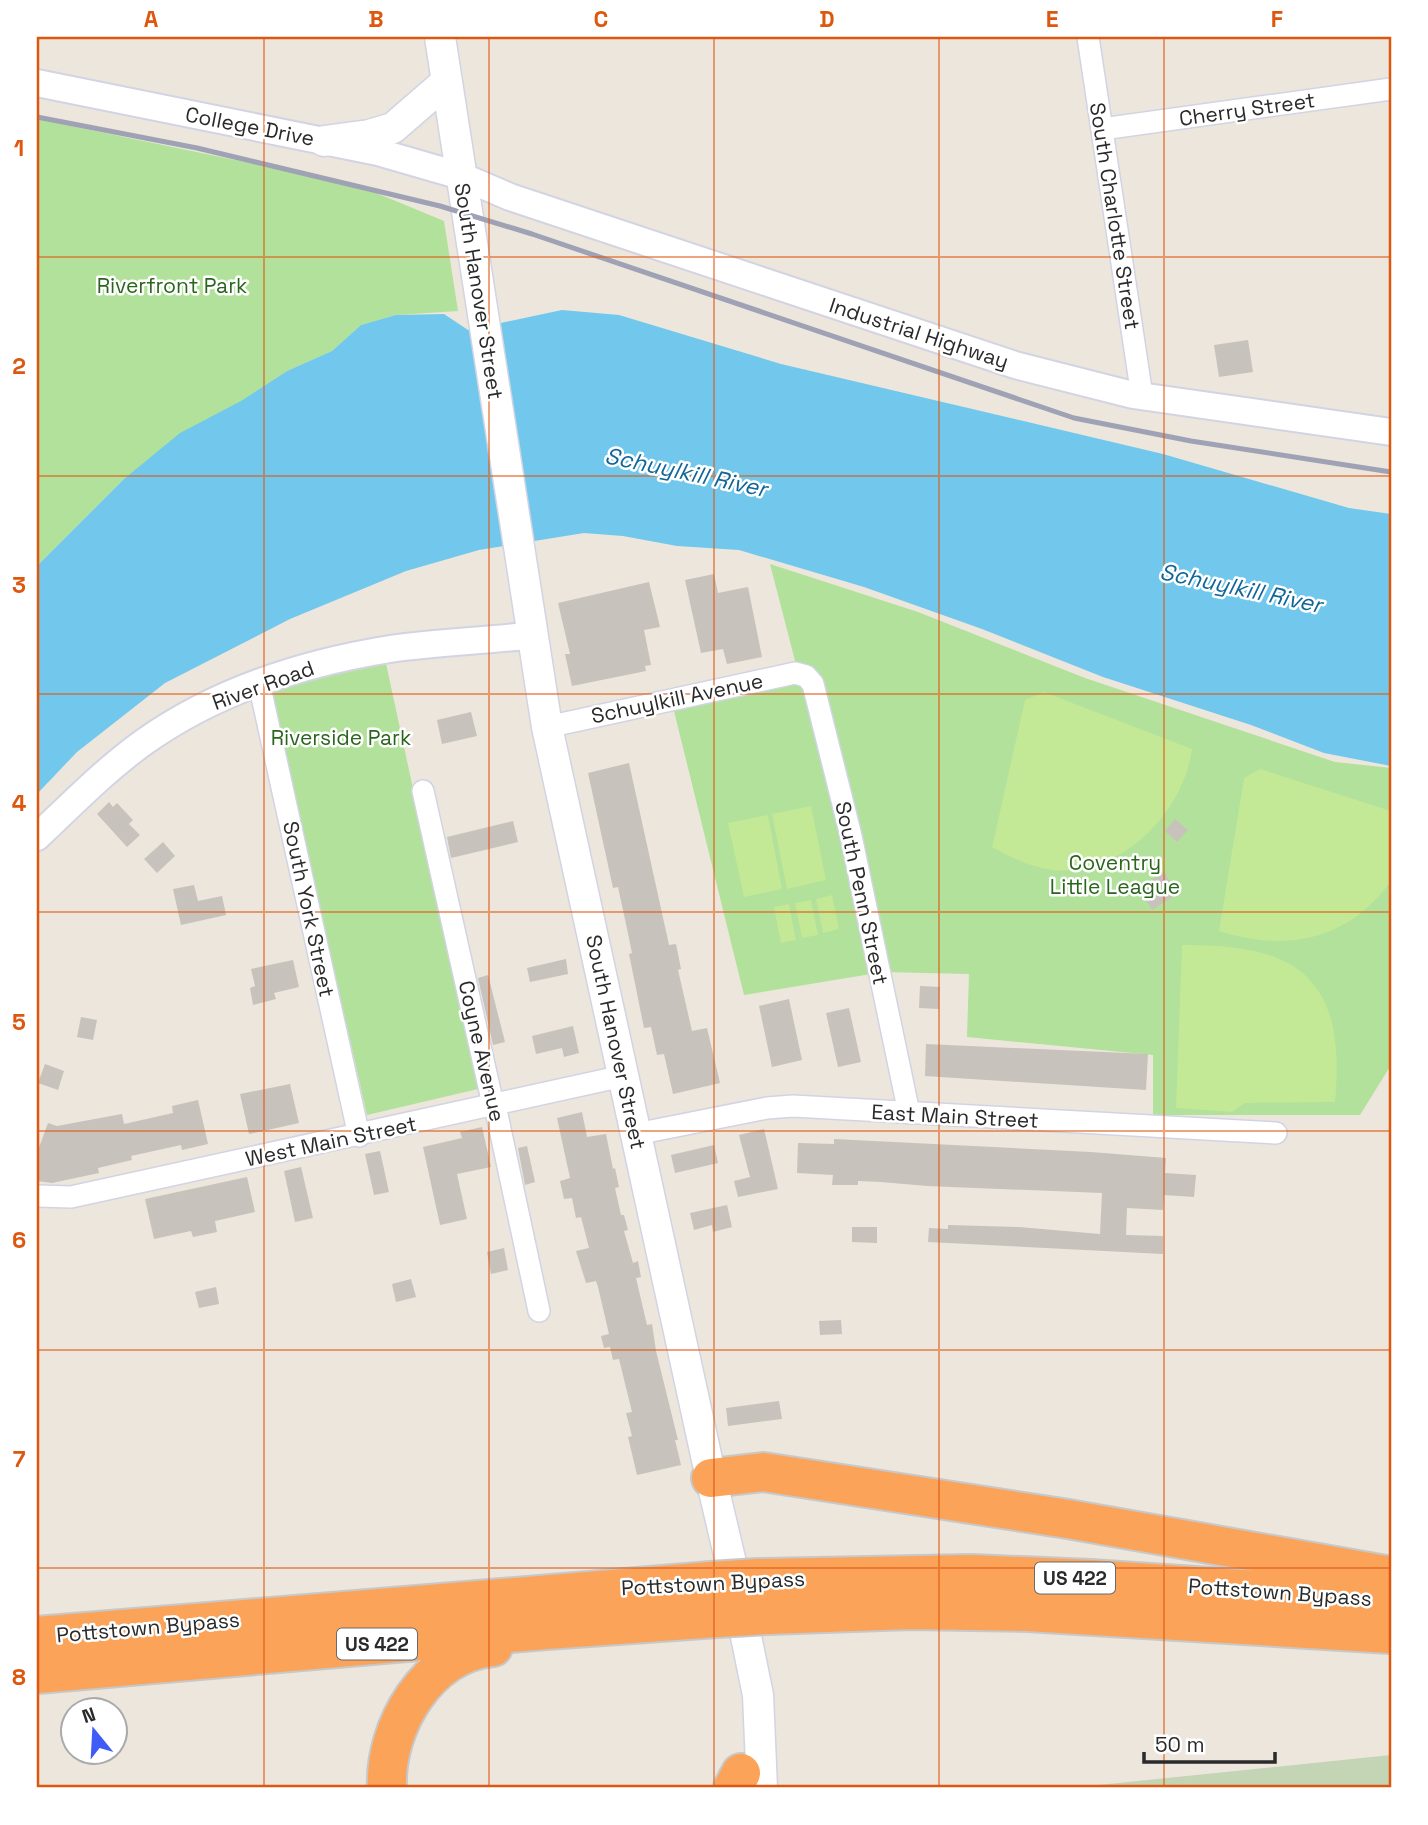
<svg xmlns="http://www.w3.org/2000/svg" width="1428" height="1825" font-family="'Space Grotesk',sans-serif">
  <rect width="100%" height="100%" fill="#ece6dc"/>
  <g fill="#b1e19a">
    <path d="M 37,119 L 357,185 L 444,221 L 458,311 L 396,315 L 361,325 L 332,351 L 287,371 L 124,479 L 37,566 Z"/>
    <path d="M 770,564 L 918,612 L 1085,678 L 1335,762 L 1391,768 L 1391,1065 L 1360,1115 L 1153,1115 L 1153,1055 L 967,1037 L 969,974 L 883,972 L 744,995 L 674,711 L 800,680 Z"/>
    <path d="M 385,659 L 478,1089 L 367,1115 L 271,690 Z"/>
  </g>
  <path fill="#c3d5b4" d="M 1391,1755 L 1391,1788 L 1088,1788 L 1089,1786 Z"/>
  <g fill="#c3e896">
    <path d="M 1044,692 L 1192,749 C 1184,812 1121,877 1053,870 C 1032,867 1011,858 992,847 L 1025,700 Z"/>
    <path d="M 1260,769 L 1391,811 L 1391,881 C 1349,940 1286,953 1219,931 L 1244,778 Z"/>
    <path d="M 811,806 L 826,880 L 787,889 L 772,814 Z"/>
    <path d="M 768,815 L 782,889 L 744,897 L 728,823 Z"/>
    <path d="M 832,895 L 839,929 L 823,933 L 816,899 Z"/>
    <path d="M 811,900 L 818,935 L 802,938 L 795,903 Z"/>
    <path d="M 789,904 L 796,940 L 781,943 L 774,907 Z"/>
    <path d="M 1182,945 C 1299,943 1347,980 1335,1102 L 1245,1103 L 1232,1112 L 1176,1108 Z"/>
  </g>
  <path fill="#71c8ec" d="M 562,310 L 619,315 L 781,364 L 1163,454 L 1349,508 L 1391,514 L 1391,766 L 1324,753 L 1251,725 L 1103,677 L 982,629 L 864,587 L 739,550 L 677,546 L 623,536 L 584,533 L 479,550 L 406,571 L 290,619 L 165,683 L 77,752 L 37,794 L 37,566 L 124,479 L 180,433 L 241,401 L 287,371 L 332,351 L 361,325 L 396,315 L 444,314 L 468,330 Z"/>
  <g fill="#c7c2bc">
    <path d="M 1248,340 L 1253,372 L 1219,377 L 1214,345 Z"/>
    <path d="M 714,574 L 718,593 L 748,587 L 762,657 L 727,664 L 723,649 L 701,653 L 685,580 Z"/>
    <path d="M 649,582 L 660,627 L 644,630 L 651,665 L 645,666 L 646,671 L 572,686 L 565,654 L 570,654 L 558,603 Z"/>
    <path d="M 471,712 L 477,736 L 442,744 L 437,720 Z"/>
    <path d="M 629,763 L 669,945 L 676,944 L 681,969 L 678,970 L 692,1031 L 707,1028 L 720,1083 L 673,1094 L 664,1054 L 657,1055 L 651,1027 L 644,1028 L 629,954 L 632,953 L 626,924 L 618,887 L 613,888 L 588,773 Z"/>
    <path d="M 109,802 L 113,807 L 117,803 L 133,820 L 129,824 L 140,835 L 127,847 L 97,814 Z"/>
    <path d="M 1175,819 L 1188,830 L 1177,842 L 1165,831 Z"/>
    <path d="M 513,821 L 518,842 L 451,858 L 447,837 Z"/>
    <path d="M 163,842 L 175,856 L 157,873 L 144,859 Z"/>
    <path d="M 1164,872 L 1177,894 L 1152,910 L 1139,888 Z"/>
    <path d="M 194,885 L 198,901 L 222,896 L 226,915 L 181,925 L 173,889 Z"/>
    <path d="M 566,959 L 568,974 L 530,982 L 527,968 Z"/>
    <path d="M 293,960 L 299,987 L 274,993 L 276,999 L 253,1005 L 250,988 L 255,986 L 251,969 Z"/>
    <path d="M 488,975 L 505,1042 L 493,1045 L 478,978 Z"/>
    <path d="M 920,986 L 940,987 L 939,1009 L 919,1008 Z"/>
    <path d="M 789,999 L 802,1060 L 772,1067 L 759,1006 Z"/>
    <path d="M 849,1008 L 861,1062 L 838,1067 L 826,1013 Z"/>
    <path d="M 81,1017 L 97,1020 L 93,1040 L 77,1037 Z"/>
    <path d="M 573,1026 L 579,1053 L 564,1057 L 562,1048 L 536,1054 L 532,1036 Z"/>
    <path d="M 926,1044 L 1148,1054 L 1146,1090 L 925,1076 Z"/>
    <path d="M 45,1064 L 64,1071 L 58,1090 L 38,1083 Z"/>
    <path d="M 290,1084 L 299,1123 L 249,1134 L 240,1094 Z"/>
    <path d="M 198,1100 L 208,1144 L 182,1150 L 181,1145 L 131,1156 L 132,1160 L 98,1168 L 99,1173 L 52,1183 L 37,1181 L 37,1153 L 48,1123 L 57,1126 L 122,1114 L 124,1124 L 173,1113 L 172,1106 Z"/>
    <path d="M 582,1112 L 587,1137 L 606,1134 L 613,1169 L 615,1168 L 619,1187 L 615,1188 L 621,1215 L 624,1215 L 628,1230 L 624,1231 L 633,1263 L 638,1261 L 641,1277 L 636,1278 L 647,1325 L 652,1324 L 656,1351 L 678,1440 L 675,1440 L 681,1465 L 637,1475 L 628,1437 L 632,1436 L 626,1413 L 632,1412 L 619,1359 L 613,1360 L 610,1347 L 604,1348 L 601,1336 L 609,1334 L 598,1287 L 596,1281 L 586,1283 L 576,1251 L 589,1248 L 581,1217 L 576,1218 L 572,1198 L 564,1199 L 560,1181 L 570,1178 L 557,1118 Z"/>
    <path d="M 482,1127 L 491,1167 L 457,1174 L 467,1219 L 440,1225 L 423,1147 L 462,1138 L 460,1132 Z"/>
    <path d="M 764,1129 L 778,1189 L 738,1197 L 734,1181 L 750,1177 L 739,1135 Z"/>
    <path d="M 834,1139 L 1091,1152 L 1166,1158 L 1165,1173 L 1196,1175 L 1194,1197 L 1164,1195 L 1163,1210 L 1127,1208 L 1126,1235 L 1163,1236 L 1163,1254 L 928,1242 L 929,1228 L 948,1229 L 948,1225 L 1019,1227 L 1100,1234 L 1102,1193 L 927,1186 L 881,1182 L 858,1181 L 858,1185 L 832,1185 L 833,1175 L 797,1173 L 798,1143 L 834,1144 Z"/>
    <path d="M 714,1145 L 718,1163 L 675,1173 L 671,1155 Z"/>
    <path d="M 527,1146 L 535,1182 L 525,1185 L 518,1148 Z"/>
    <path d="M 380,1151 L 389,1192 L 374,1195 L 365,1154 Z"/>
    <path d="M 301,1167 L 313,1218 L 295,1222 L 284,1171 Z"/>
    <path d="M 247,1177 L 255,1212 L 215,1221 L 217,1232 L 193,1237 L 191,1231 L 154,1239 L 145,1199 Z"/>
    <path d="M 727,1205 L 732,1227 L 713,1232 L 712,1225 L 694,1230 L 690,1213 Z"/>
    <path d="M 852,1227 L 877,1227 L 877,1243 L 852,1242 Z"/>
    <path d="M 504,1248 L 508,1270 L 491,1274 L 487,1252 Z"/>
    <path d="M 411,1279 L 416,1297 L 396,1302 L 392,1284 Z"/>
    <path d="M 216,1287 L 219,1304 L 199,1308 L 195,1292 Z"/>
    <path d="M 841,1320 L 842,1334 L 820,1335 L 819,1321 Z"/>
    <path d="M 779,1401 L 782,1419 L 728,1426 L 726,1408 Z"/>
  </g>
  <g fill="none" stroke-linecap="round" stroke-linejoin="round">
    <g stroke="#d2d4e3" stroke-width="24">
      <g id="minor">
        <path d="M 1088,37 L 1142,396"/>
        <path d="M 1102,129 L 1391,89"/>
        <path d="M 259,683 L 359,1136"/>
        <path d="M 547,727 L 795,673 L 806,676 L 813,684 L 851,836 L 909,1113"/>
        <path d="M 423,791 L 492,1100 L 496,1110 L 539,1311"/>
        <path d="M 636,1134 L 767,1108 L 793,1106 L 1276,1133"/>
        <path d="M 37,1196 L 71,1197 L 623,1076"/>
      </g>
    </g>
    <g stroke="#d2d4e3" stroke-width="30">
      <g id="tertiary">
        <path d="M 37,83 L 378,152 L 461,176 L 510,197 L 1015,365 L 1133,395 L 1391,432"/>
        <path d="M 37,837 C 71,805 105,770 144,742 C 216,691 303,663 390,649 C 437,642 486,641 533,635"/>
      </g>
    </g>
    <g stroke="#d2d4e3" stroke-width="33">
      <g id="secondary">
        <path d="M 440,37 L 547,727 L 711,1478 L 731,1563 L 758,1695 L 762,1788"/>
        <path d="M 324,141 L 369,135 L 393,128 L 446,82"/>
      </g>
    </g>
    <g stroke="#c8c8c8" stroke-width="42">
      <g id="motorway">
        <path d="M 711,1478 L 763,1472 L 1068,1519 L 1391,1576"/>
        <path d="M 758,1578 L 971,1574 L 1090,1579 L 1391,1599"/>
        <path d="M 767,1615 L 911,1610 L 1028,1612 L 1391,1634"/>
        <path d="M 37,1636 L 711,1581"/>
        <path d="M 37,1674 L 546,1630 L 717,1618"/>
        <path d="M 387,1788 C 384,1727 428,1652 493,1647"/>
        <path d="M 733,1788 L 741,1773"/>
      </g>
    </g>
    <use href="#minor" stroke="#fff" stroke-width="21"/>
    <use href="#tertiary" stroke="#fff" stroke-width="26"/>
    <use href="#secondary" stroke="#fff" stroke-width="30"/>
    <use href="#motorway" stroke="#fba359" stroke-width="38"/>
    <path stroke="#9fa2b4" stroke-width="5" d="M 37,117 L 197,148 L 440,206 L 532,234 L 1074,418 L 1191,441 L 1391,472"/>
    <g stroke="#c8c8c8" stroke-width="42" stroke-linecap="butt">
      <g id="motorway-bridge">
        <path d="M 711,1581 L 758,1578"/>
        <path d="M 717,1618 L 767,1615"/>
      </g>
    </g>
    <use href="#motorway-bridge" stroke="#fba359" stroke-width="38"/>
  </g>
  <path fill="none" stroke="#de570e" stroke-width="2" stroke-opacity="0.55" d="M 264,37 L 264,1788M 489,37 L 489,1788M 714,37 L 714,1788M 939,37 L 939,1788M 1164,37 L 1164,1788M 37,257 L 1391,257M 37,476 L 1391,476M 37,694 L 1391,694M 37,912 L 1391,912M 37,1131 L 1391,1131M 37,1350 L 1391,1350M 37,1568 L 1391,1568"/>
  <g text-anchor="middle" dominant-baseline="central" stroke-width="5" stroke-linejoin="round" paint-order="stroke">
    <g fill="#fff" stroke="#6a6a6a" stroke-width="2">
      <rect x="1035" y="1562.5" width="80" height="31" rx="5"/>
      <rect x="337" y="1628.5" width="80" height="31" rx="5"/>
    </g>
    <g font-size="19" font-weight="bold" fill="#2a2a2a">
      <text x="1075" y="1578">US 422</text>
      <text x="377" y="1644">US 422</text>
    </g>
    <g font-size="21" fill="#2a2a2a" stroke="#fff">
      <text transform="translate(1247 109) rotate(-8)">Cherry Street</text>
      <text transform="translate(250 126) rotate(11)">College Drive</text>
      <text transform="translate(1115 216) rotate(81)">South Charlotte Street</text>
      <text transform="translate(479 291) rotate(81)">South Hanover Street</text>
      <text transform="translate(919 333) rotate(18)">Industrial Highway</text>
      <text transform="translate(263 685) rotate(-20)">River Road</text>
      <text transform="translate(677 698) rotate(-12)">Schuylkill Avenue</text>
      <text transform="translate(862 893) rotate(78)">South Penn Street</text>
      <text transform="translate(309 909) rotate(78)">South York Street</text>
      <text transform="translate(616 1042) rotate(78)">South Hanover Street</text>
      <text transform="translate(482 1051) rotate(77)">Coyne Avenue</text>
      <text transform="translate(955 1116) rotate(3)">East Main Street</text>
      <text transform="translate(331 1141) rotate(-12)">West Main Street</text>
      <text transform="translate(713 1583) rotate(-3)">Pottstown Bypass</text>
      <text transform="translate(1280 1592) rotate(4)">Pottstown Bypass</text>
      <text transform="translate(148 1627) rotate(-5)">Pottstown Bypass</text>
    </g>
    <g font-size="21" fill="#29661c" stroke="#fff">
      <text x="172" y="285">Riverfront Park</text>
      <text x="341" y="737">Riverside Park</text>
      <text x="1115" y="862">Coventry<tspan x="1115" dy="24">Little League</tspan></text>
    </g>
    <g font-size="23" font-style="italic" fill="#106698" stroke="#fff">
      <text transform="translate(686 472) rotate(12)">Schuylkill River</text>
      <text transform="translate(1241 588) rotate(12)">Schuylkill River</text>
    </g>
  </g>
  <rect width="1428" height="1825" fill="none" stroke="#ffffff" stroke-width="77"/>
  <g transform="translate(94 1731) rotate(342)"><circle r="33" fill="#ffffff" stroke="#aaaaaa" stroke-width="2"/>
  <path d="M0-5L12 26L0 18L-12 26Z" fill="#3f5df6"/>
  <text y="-10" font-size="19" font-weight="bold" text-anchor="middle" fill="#2a2a2a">N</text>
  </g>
  <path d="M1144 1752v10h131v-10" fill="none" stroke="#2a2a2a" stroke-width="3.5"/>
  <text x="1155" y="1752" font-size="21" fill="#2a2a2a" stroke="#ffffff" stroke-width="5" paint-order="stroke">50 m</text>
  <rect x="38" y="38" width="1352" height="1748" fill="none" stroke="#de570e" stroke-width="2.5"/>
  <g font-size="23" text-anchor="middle" font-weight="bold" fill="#de570e">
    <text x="151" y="27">A</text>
    <text x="376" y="27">B</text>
    <text x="601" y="27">C</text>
    <text x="827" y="27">D</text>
    <text x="1052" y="27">E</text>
    <text x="1277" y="27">F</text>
    <text x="19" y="156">1</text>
    <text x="19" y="374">2</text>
    <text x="19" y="593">3</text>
    <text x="19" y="811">4</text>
    <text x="19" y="1030">5</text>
    <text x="19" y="1248">6</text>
    <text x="19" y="1467">7</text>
    <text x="19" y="1685">8</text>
  </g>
</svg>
